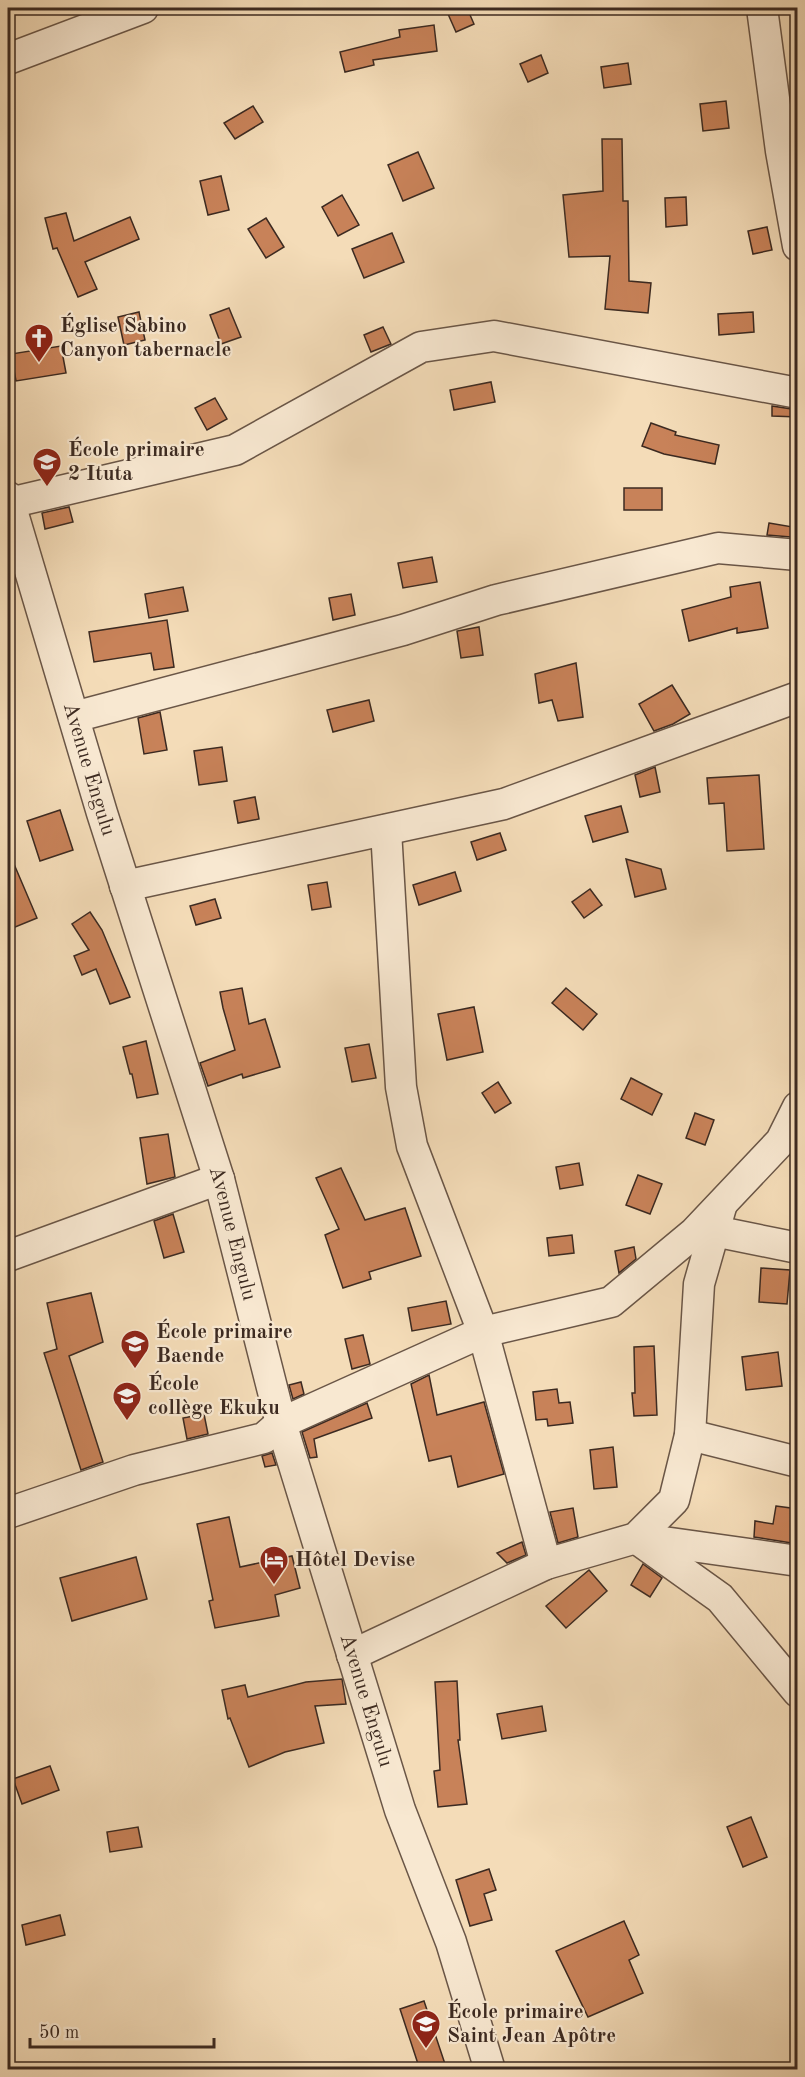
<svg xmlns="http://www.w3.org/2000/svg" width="805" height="2077" font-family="'Old Standard TT',serif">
  <rect width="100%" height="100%" fill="#f4dcb8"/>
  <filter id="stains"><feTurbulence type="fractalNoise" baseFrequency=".00333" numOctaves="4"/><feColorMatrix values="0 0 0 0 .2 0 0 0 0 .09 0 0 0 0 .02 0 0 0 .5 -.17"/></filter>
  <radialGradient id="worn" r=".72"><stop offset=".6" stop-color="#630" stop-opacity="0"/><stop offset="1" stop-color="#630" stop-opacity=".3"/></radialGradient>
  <g fill="#c88259" stroke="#3c2a21" stroke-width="1.5">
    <path d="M 463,8 L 467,8 L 474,24 L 456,32 L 448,14 Z"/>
    <path d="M 434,25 L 437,51 L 373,60 L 374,65 L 345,72 L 340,52 L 400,37 L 399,30 Z"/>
    <path d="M 541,55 L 548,73 L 528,82 L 520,64 Z"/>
    <path d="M 628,63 L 631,84 L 604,88 L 601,67 Z"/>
    <path d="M 726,101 L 729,128 L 703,131 L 700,104 Z"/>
    <path d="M 253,106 L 263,122 L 235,139 L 224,123 Z"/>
    <path d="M 602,139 L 622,139 L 623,201 L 628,201 L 629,281 L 651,283 L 648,313 L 605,309 L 610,256 L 569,257 L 563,195 L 603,191 Z"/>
    <path d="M 418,152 L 434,188 L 403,201 L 388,165 Z"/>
    <path d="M 221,176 L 229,210 L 208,215 L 200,181 Z"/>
    <path d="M 342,195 L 359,225 L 338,236 L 322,207 Z"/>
    <path d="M 686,197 L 687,225 L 666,227 L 665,198 Z"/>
    <path d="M 66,213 L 74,241 L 130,217 L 139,239 L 85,262 L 97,289 L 78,297 L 57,248 L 53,249 L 45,218 Z"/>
    <path d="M 266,218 L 284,247 L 266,258 L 248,229 Z"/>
    <path d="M 767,227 L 772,250 L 753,254 L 748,231 Z"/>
    <path d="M 392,233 L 404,262 L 364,278 L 352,249 Z"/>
    <path d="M 229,308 L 241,337 L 221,344 L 210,315 Z"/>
    <path d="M 139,312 L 145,340 L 124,345 L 118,317 Z"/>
    <path d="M 753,312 L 754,332 L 719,335 L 718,314 Z"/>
    <path d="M 383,327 L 391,344 L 371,352 L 364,335 Z"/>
    <path d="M 61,346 L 66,373 L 16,381 L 11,354 Z"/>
    <path d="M 491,382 L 495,402 L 454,410 L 450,390 Z"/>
    <path d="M 215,398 L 227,419 L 207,430 L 195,408 Z"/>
    <path d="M 772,406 L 798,410 L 798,417 L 772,416 Z"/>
    <path d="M 651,423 L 676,432 L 675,435 L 719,445 L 715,464 L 664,454 L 642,446 Z"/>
    <rect x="624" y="488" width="38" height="22"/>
    <path d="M 69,507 L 73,522 L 45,529 L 42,513 Z"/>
    <path d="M 769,523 L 793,527 L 791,537 L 767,535 Z"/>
    <path d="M 432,557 L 437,582 L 403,588 L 398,563 Z"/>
    <path d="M 760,582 L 768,628 L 737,633 L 737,628 L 689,641 L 682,610 L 731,597 L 730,587 Z"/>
    <path d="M 183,587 L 188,611 L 149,618 L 145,594 Z"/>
    <path d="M 351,594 L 355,615 L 333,620 L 329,598 Z"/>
    <path d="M 167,620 L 174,667 L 154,670 L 151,653 L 94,662 L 89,632 Z"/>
    <path d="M 479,627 L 483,655 L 461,658 L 457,631 Z"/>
    <path d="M 576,663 L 583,717 L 558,721 L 552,700 L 539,703 L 535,674 Z"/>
    <path d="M 672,685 L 690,714 L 673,724 L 654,731 L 639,704 Z"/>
    <path d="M 369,700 L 374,721 L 333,732 L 327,710 Z"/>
    <path d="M 160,712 L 167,750 L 144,754 L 138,718 Z"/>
    <path d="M 222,747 L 227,781 L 199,785 L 194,751 Z"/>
    <path d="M 655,767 L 660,792 L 640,797 L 635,775 Z"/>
    <path d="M 759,775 L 764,849 L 727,851 L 724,803 L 709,804 L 707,778 Z"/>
    <path d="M 255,797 L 259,819 L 238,823 L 234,801 Z"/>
    <path d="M 621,806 L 628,832 L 593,842 L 585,816 Z"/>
    <path d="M 60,810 L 73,850 L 40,861 L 27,821 Z"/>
    <path d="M 500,833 L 506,850 L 477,860 L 471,842 Z"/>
    <path d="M 8,850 L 37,918 L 8,930 Z"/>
    <path d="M 626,859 L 661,869 L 666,889 L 635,897 Z"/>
    <path d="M 455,872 L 461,891 L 419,905 L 413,885 Z"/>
    <path d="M 327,882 L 331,907 L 312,910 L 308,885 Z"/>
    <path d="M 590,889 L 602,905 L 584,918 L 572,902 Z"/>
    <path d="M 215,899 L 221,918 L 196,925 L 190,906 Z"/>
    <path d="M 90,912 L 102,930 L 130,997 L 110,1004 L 96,969 L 82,975 L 74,956 L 89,950 L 72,924 Z"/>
    <path d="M 242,988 L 249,1024 L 265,1019 L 280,1067 L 243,1078 L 242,1074 L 208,1086 L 200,1063 L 235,1050 L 223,1008 L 220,992 Z"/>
    <path d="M 566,988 L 597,1014 L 583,1030 L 552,1003 Z"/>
    <path d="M 474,1007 L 483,1052 L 447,1060 L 438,1014 Z"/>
    <path d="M 146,1041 L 158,1094 L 137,1098 L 132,1074 L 130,1074 L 123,1047 Z"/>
    <path d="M 369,1044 L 376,1078 L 352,1082 L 345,1048 Z"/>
    <path d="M 631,1078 L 662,1094 L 652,1115 L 621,1099 Z"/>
    <path d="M 498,1082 L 511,1103 L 495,1113 L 482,1093 Z"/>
    <path d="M 695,1113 L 714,1120 L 705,1145 L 686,1138 Z"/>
    <path d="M 168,1134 L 175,1177 L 147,1184 L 140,1138 Z"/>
    <path d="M 579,1163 L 583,1185 L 560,1189 L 556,1167 Z"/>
    <path d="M 341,1168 L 365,1220 L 405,1208 L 421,1256 L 369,1272 L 371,1279 L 343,1288 L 325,1235 L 339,1229 L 316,1178 Z"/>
    <path d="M 638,1175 L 662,1184 L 650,1214 L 626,1205 Z"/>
    <path d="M 173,1214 L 184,1252 L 164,1258 L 154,1221 Z"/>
    <path d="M 572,1235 L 574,1253 L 549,1256 L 547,1238 Z"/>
    <path d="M 634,1247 L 636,1259 L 619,1273 L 615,1251 Z"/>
    <path d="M 761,1268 L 790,1270 L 787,1304 L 759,1302 Z"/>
    <path d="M 91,1293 L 103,1342 L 69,1356 L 103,1462 L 81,1470 L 44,1353 L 57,1349 L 47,1303 Z"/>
    <path d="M 446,1301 L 451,1324 L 412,1331 L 408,1308 Z"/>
    <path d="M 363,1335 L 370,1364 L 352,1369 L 345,1339 Z"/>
    <path d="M 654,1346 L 657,1415 L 634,1416 L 632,1393 L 635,1393 L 634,1347 Z"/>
    <path d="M 778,1352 L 782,1386 L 746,1390 L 742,1357 Z"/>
    <path d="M 429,1375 L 437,1415 L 484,1402 L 504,1474 L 458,1487 L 451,1456 L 429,1461 L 411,1384 Z"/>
    <path d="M 301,1382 L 304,1394 L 293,1399 L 289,1385 Z"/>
    <path d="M 557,1389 L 559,1403 L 570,1402 L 573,1423 L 548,1426 L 547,1419 L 536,1420 L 533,1392 Z"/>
    <path d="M 367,1403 L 372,1418 L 314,1439 L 317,1457 L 310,1458 L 302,1432 Z"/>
    <path d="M 204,1414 L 208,1434 L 187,1439 L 183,1418 Z"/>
    <path d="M 613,1447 L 617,1487 L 594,1489 L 590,1450 Z"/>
    <path d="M 272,1453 L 276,1465 L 265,1467 L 262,1456 Z"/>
    <path d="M 776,1506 L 798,1509 L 798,1544 L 754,1537 L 755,1521 L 773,1524 Z"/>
    <path d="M 573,1508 L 578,1537 L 558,1543 L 550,1512 Z"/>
    <path d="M 229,1517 L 240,1567 L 292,1556 L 300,1588 L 275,1595 L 279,1616 L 215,1628 L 209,1601 L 213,1600 L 197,1524 Z"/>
    <path d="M 522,1542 L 526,1555 L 507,1563 L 497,1553 Z"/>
    <path d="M 136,1557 L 147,1599 L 72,1621 L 60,1578 Z"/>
    <path d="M 643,1564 L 662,1578 L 650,1597 L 631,1585 Z"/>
    <path d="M 589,1570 L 607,1591 L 566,1628 L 546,1606 Z"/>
    <path d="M 342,1679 L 346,1704 L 315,1706 L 324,1743 L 285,1752 L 249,1767 L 230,1718 L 228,1719 L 222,1690 L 245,1685 L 248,1697 L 306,1682 Z"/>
    <path d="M 457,1681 L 460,1740 L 458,1740 L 467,1804 L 438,1807 L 434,1771 L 440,1770 L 435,1682 Z"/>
    <path d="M 542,1706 L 546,1731 L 502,1739 L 497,1714 Z"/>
    <path d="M 50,1766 L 59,1790 L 22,1804 L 13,1779 Z"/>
    <path d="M 751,1817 L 767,1857 L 743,1867 L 727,1827 Z"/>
    <path d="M 138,1827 L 142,1847 L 110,1852 L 107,1832 Z"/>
    <path d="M 489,1869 L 496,1890 L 484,1894 L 492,1920 L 470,1926 L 456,1880 Z"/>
    <path d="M 60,1915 L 65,1935 L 26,1945 L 22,1925 Z"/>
    <path d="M 624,1921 L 639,1955 L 629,1960 L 643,1993 L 588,2017 L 556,1951 Z"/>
    <path d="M 424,2001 L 447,2070 L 420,2070 L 400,2009 Z"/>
  </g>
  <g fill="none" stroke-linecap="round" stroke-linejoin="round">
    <g stroke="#6a5647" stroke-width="33">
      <g id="street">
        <path d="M 762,8 L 781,151 L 798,246"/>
        <path d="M 8,59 L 143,8"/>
        <path id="s1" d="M 8,497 L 102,813 L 219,1179 L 281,1423 L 400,1810 L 451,1942 L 490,2070"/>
        <path d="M 9,503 L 235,450 L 421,347 L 494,336 L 798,393"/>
        <path d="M 74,717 L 403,630 L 496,600 L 718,548 L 798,555"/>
        <path d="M 386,830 L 401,1087 L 412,1146 L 483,1332 L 546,1564"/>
        <path d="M 125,886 L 504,804 L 798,697"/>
        <path d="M 714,1231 L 798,1248"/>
        <path d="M 8,1256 L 219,1179"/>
        <path d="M 690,1435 L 798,1462"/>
        <path d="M 8,1513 L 134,1470 L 264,1438 L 281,1423 L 483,1332 L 611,1302 L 694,1233 L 781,1141 L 798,1107"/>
        <path d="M 636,1538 L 720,1598 L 798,1692"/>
        <path d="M 642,1539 L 798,1561"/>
        <path d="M 352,1655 L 546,1564 L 636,1538 L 674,1500 L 690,1435 L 699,1284 L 721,1207"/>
      </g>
    </g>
    <use href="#street" stroke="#f8e8d1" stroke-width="30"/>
  </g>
  <defs>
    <g id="church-pin" transform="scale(1.5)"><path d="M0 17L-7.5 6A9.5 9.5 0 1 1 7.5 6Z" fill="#8f2418" stroke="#f8e8d1"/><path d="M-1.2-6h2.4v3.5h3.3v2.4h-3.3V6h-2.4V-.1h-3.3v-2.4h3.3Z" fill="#fff"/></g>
    <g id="school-pin" transform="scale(1.5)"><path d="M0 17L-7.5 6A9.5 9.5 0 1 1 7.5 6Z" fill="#8f2418" stroke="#f8e8d1"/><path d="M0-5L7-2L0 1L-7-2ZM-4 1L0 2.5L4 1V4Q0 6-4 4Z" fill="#fff"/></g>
    <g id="university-pin" transform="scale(1.5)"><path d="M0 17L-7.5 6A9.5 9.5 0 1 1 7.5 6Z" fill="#8f2418" stroke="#f8e8d1"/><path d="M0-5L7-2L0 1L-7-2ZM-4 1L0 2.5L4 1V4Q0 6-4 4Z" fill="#fff"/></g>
    <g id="hotel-pin" transform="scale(1.5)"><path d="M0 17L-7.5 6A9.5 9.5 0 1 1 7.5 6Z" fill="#8f2418" stroke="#f8e8d1"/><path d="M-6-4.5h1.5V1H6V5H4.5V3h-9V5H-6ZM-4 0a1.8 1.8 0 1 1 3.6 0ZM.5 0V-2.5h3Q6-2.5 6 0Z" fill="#fff"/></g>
  </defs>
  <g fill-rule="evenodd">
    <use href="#church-pin" x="39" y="338"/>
    <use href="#school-pin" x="47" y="462"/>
    <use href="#school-pin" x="135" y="1344"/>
    <use href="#university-pin" x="127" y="1396"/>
    <use href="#hotel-pin" x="274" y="1560"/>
    <use href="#school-pin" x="426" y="2024"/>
  </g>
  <g text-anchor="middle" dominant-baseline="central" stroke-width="4.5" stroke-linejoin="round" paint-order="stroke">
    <g font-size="21" font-weight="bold" fill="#3c2a21" stroke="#f8e8d1" text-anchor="start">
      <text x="60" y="326">Église Sabino<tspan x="60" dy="24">Canyon tabernacle</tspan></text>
      <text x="68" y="450">École primaire<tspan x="68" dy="24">2 Ituta</tspan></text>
      <text x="156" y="1332">École primaire<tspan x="156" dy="24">Baende</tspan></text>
      <text x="148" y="1384">École<tspan x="148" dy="24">collège Ekuku</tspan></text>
      <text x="295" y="1560">Hôtel Devise</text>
      <text x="447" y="2012">École primaire<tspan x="447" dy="24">Saint Jean Apôtre</tspan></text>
    </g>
    <g font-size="21" fill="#3c2a21" stroke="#f8e8d1">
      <text stroke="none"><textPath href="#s1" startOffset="284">Avenue Engulu</textPath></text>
      <text stroke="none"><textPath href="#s1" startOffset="770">Avenue Engulu</textPath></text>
      <text stroke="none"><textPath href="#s1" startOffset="1256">Avenue Engulu</textPath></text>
    </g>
  </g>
  <rect width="805" height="2077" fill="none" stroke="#f4dcb8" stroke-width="30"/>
  <rect x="9" y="9" width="787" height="2059" fill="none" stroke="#3c2a21" stroke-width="3"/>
  <rect x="15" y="15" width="775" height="2047" fill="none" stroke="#3c2a21" stroke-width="1.5"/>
  <path d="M30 2038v9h184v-9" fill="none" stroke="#3c2a21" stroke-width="3"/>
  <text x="39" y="2038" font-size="18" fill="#3c2a21" stroke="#f8e8d1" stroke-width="4.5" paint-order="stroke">50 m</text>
  <rect width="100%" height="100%" filter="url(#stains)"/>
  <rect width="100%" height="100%" fill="url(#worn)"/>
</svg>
